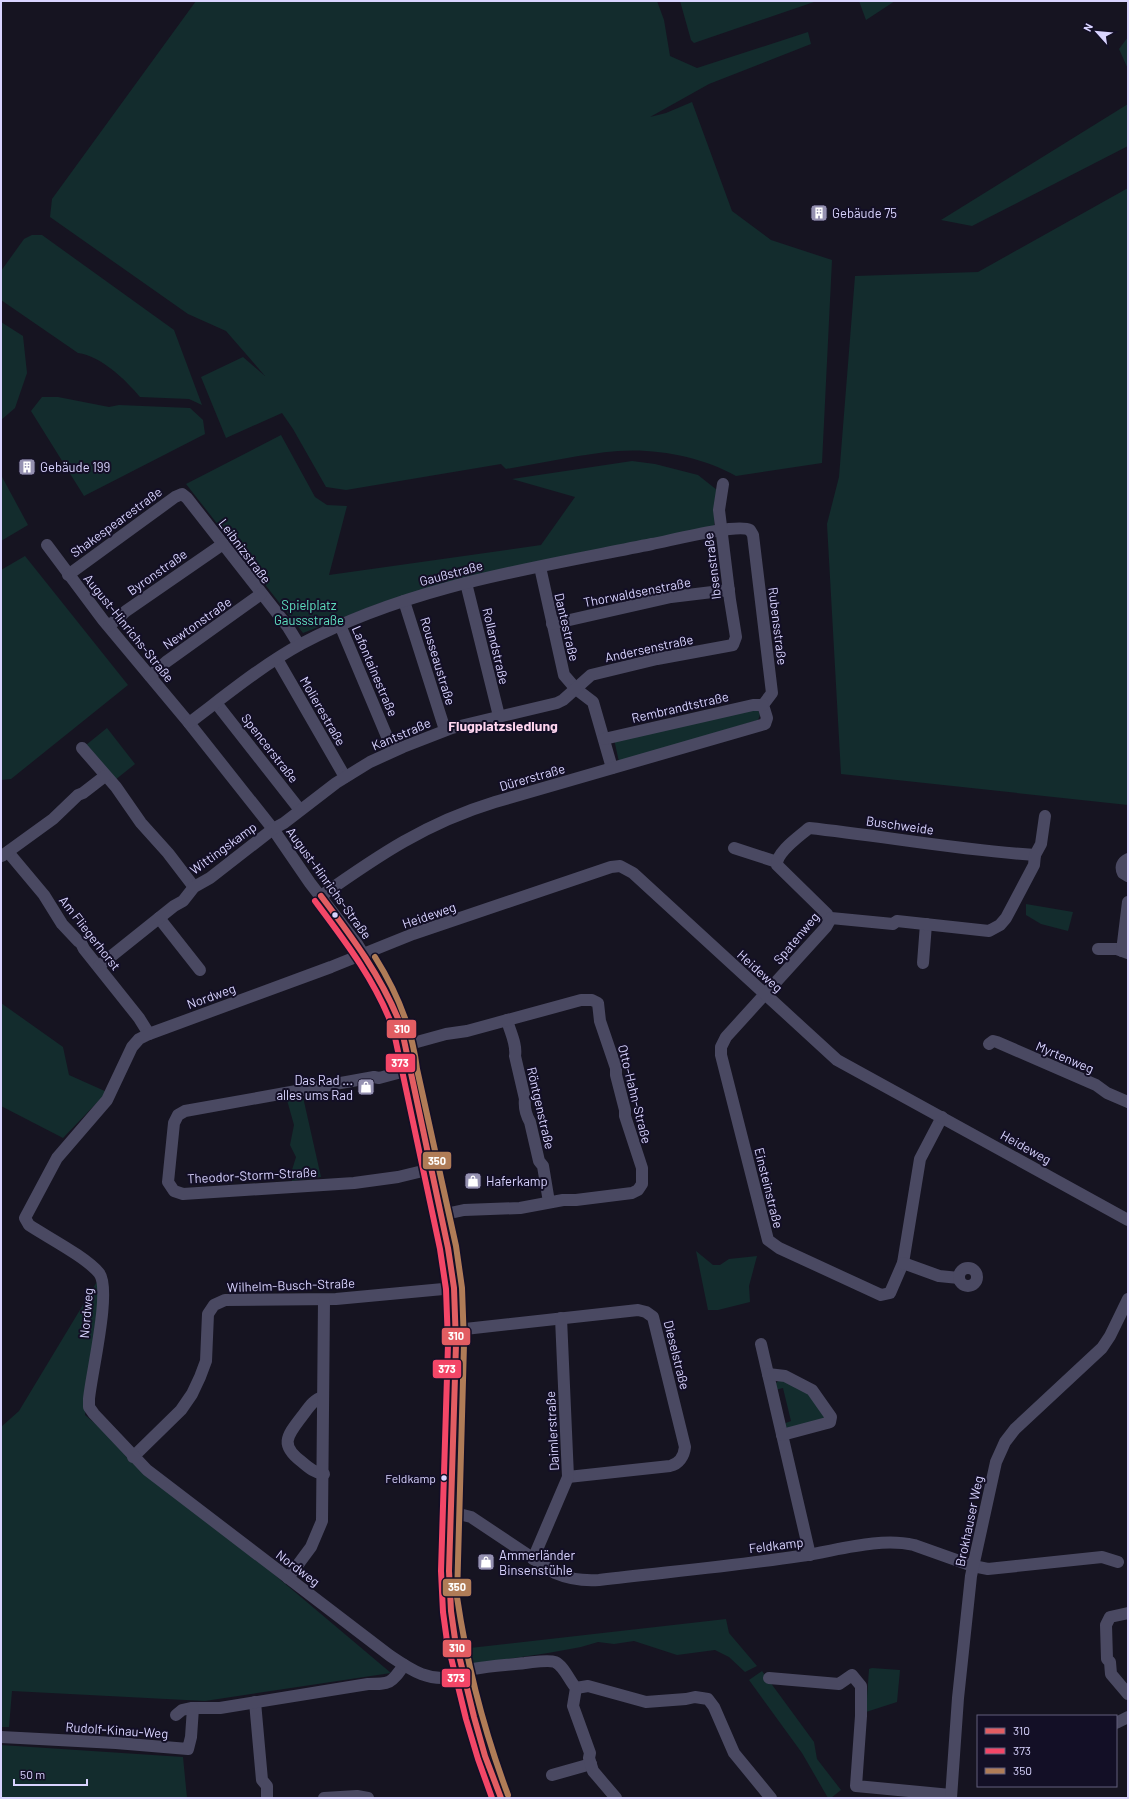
<svg xmlns="http://www.w3.org/2000/svg" width="1129" height="1799" font-family="Barlow,sans-serif">
  <rect width="100%" height="100%" fill="#161421"/>
  <g fill="#132c2d">
    <path d="M 196,1 L 657,1 L 664,20 L 670,56 L 697,68 L 808,32 L 811,44 L 709,84 L 650,117 L 666,113 L 692,102 L 732,211 L 771,240 L 832,260 L 822,463 L 736,476 C 703,457 656,448 618,451 C 581,454 543,463 506,469 L 501,464 L 346,490 L 326,487 L 293,429 L 282,413 L 226,438 L 201,377 L 243,357 L 265,376 L 226,331 L 188,314 L 50,217 L 52,199 Z"/>
    <path d="M 680,1 L 817,1 L 694,43 L 691,40 Z"/>
    <path d="M 859,1 L 895,1 L 866,20 Z"/>
    <path d="M 1128,37 L 1128,69 L 1119,49 Z"/>
    <path d="M 1128,104 L 1128,146 L 972,226 L 941,220 Z"/>
    <path d="M 1128,188 L 1128,805 L 841,774 L 827,524 L 839,477 L 855,276 L 978,272 Z"/>
    <path d="M 32,235 L 42,235 L 174,330 L 202,405 L 189,399 L 140,397 C 126,380 101,356 78,353 L 1,300 L 1,271 L 24,239 Z"/>
    <path d="M 1,322 L 23,336 L 27,373 L 15,408 L 1,420 Z"/>
    <path d="M 42,397 L 58,397 L 109,407 L 119,405 L 190,408 L 203,420 L 205,434 L 84,496 L 31,411 Z"/>
    <path d="M 281,435 L 315,497 L 327,505 L 347,506 L 329,575 L 541,545 L 575,497 L 512,479 L 632,461 L 655,464 L 698,475 L 717,490 L 714,528 L 380,603 L 303,633 L 186,484 Z"/>
    <path d="M 1,475 L 28,525 L 1,541 Z"/>
    <path d="M 25,556 L 128,685 L 11,779 L 1,780 L 1,570 Z"/>
    <path d="M 751,707 L 758,710 L 760,715 L 758,720 L 619,762 L 614,739 Z"/>
    <path d="M 107,728 L 135,764 L 115,780 L 86,745 Z"/>
    <path d="M 1026,904 L 1073,912 L 1068,931 L 1041,924 L 1026,915 Z"/>
    <path d="M 1,1003 L 63,1047 L 69,1075 L 107,1092 L 63,1138 L 1,1106 Z"/>
    <path d="M 303,1097 L 321,1177 L 292,1181 L 292,1170 L 296,1157 L 290,1145 L 294,1125 L 287,1100 Z"/>
    <path d="M 696,1251 L 713,1265 L 720,1265 L 729,1259 L 757,1256 L 749,1286 L 750,1302 L 718,1310 L 708,1310 Z"/>
    <path d="M 101,1275 L 85,1415 L 391,1673 L 205,1701 L 12,1691 L 9,1727 L 1,1727 L 1,1427 L 19,1411 Z"/>
    <path d="M 783,1379 L 810,1394 L 826,1415 L 824,1418 L 788,1429 L 784,1427 L 783,1424 L 791,1421 L 783,1388 L 775,1390 L 774,1385 L 779,1380 Z"/>
    <path d="M 726,1619 L 729,1633 L 757,1666 L 745,1672 L 729,1657 L 715,1650 L 677,1655 L 634,1641 L 614,1644 L 598,1642 L 581,1647 L 548,1653 L 475,1664 L 468,1659 L 466,1653 L 470,1648 Z"/>
    <path d="M 872,1668 L 900,1670 L 897,1702 L 866,1712 L 869,1669 Z"/>
    <path d="M 762,1671 L 814,1742 L 817,1759 L 841,1790 L 831,1798 L 828,1798 L 802,1753 L 749,1680 Z"/>
    <path d="M 1,1745 L 183,1757 L 187,1798 L 1,1798 Z"/>
  </g>
  <g fill="none" stroke-linecap="round" stroke-linejoin="round">
    <g stroke="#4a4962" stroke-width="12">
      <path d="M 47,545 L 103,620 L 189,723 L 273,829 L 310,883 L 357,944 L 384,988 L 398,1018 L 406,1045 L 409,1070 L 430,1159 L 448,1248 L 454,1288 L 456,1344 L 449,1571 L 451,1611 L 455,1639 L 474,1717 L 485,1756 L 501,1798"/>
      <path d="M 540,567 L 564,675 L 576,689 L 593,702 L 612,768"/>
      <path d="M 68,575 L 175,497 L 182,494 L 187,498 L 288,627 L 299,645"/>
      <path d="M 466,583 L 499,716"/>
      <path d="M 404,601 L 445,730"/>
      <path d="M 552,624 L 671,597 L 729,590"/>
      <path d="M 340,625 L 393,751"/>
      <path d="M 109,626 L 126,611 L 223,544"/>
      <path d="M 277,659 L 345,777"/>
      <path d="M 150,676 L 166,662 L 261,594"/>
      <path d="M 216,703 L 300,810"/>
      <path d="M 189,723 C 225,696 261,666 301,644 C 409,586 533,568 652,544 C 669,541 737,523 750,530 L 753,535 L 772,693 L 763,705 L 767,718 L 765,724 L 495,802 C 426,823 379,855 321,896"/>
      <path d="M 604,739 L 753,705 L 763,705"/>
      <path d="M 82,748 L 116,787 L 141,823 L 168,853 L 194,887"/>
      <path d="M 734,848 L 777,862"/>
      <path d="M 8,852 L 44,895 L 62,924 L 78,941 L 81,943 L 84,949 L 139,1018 L 149,1034"/>
      <path d="M 2,856 L 53,819 L 78,795 L 83,793 L 105,776"/>
      <path d="M 1128,859 C 1122,862 1120,867 1123,873 L 1128,876"/>
      <path d="M 159,918 L 200,970"/>
      <path d="M 829,920 L 827,914 L 777,865 C 776,852 800,836 809,828 C 884,836 958,850 1035,855"/>
      <path d="M 1098,949 L 1117,949 L 1128,953"/>
      <path d="M 1122,951 L 1128,902"/>
      <path d="M 923,963 L 926,924"/>
      <path d="M 99,966 L 174,906 L 183,901 L 194,887 L 210,878 L 273,829 L 284,823 L 336,783 L 370,762 L 403,747 L 452,728 L 557,703 L 563,700 L 591,675 L 657,659 L 733,645 L 736,637 L 730,600 L 719,510 L 723,484"/>
      <path d="M 507,1020 C 510,1032 517,1044 515,1056 L 525,1099 C 524,1107 526,1115 530,1122 L 539,1161 L 543,1166 L 549,1202"/>
      <path d="M 989,1044 L 993,1041 L 997,1042 L 1096,1085 L 1107,1093 L 1128,1102"/>
      <path d="M 406,1045 L 446,1034 L 467,1031 L 581,1000 L 592,1000 L 598,1003 L 600,1021 L 616,1068 L 616,1075 L 625,1110 L 625,1116 L 642,1168 L 642,1184 L 638,1190 L 632,1193 L 576,1200 L 563,1200 L 520,1208 L 464,1210 L 441,1215"/>
      <path d="M 409,1070 L 379,1078 L 374,1077 L 185,1111 L 178,1115 L 174,1123 L 168,1182 L 174,1191 L 183,1194 L 354,1183 L 398,1177 L 431,1169"/>
      <path d="M 942,1117 L 920,1159 L 903,1263 L 890,1293 L 881,1295 L 779,1248 L 768,1240 L 721,1055 L 721,1047 L 726,1037 L 826,927 L 831,918 L 893,924 L 897,921 L 989,931 L 1000,925 L 1006,918 L 1034,865 L 1035,855 L 1041,844 L 1045,816"/>
      <path d="M 903,1263 L 939,1276 L 959,1278"/>
      <circle cx="968" cy="1277" r="9"/>
      <path d="M 456,1330 L 638,1310 L 646,1312 L 653,1317 L 685,1447 C 684,1456 679,1464 670,1466 L 568,1477"/>
      <path d="M 761,1344 L 810,1555"/>
      <path d="M 768,1374 L 785,1376 L 812,1390 L 831,1417 L 830,1422 L 827,1423 L 782,1435"/>
      <path d="M 323,1397 C 314,1399 309,1407 303,1415 C 288,1435 278,1444 302,1462 C 309,1468 315,1473 324,1474"/>
      <path d="M 133,1457 L 181,1410 L 192,1394 L 200,1377 L 206,1361 L 208,1314 L 214,1305 L 225,1300 L 336,1299 L 454,1288"/>
      <path d="M 451,1512 L 471,1517 L 555,1573 C 569,1579 584,1581 599,1580 C 666,1572 733,1566 800,1556 C 836,1551 878,1537 914,1545 L 973,1566 L 988,1569 L 1102,1557 L 1118,1562"/>
      <path d="M 533,1559 L 568,1477 L 561,1318"/>
      <path d="M 288,1578 L 311,1547 L 322,1521 L 324,1300"/>
      <path d="M 1128,1613 L 1110,1617 L 1106,1625 L 1107,1659 L 1110,1662 L 1111,1674 L 1128,1694"/>
      <path d="M 769,1678 L 839,1684 L 852,1675 L 861,1686 L 861,1716 L 856,1786 L 951,1795"/>
      <path d="M 576,1688 L 588,1686 L 646,1702 L 686,1699 L 695,1697 L 708,1699 L 714,1707 L 734,1753 L 771,1798"/>
      <path d="M 255,1702 L 262,1780 L 267,1786 L 267,1798"/>
      <path d="M 176,1715 L 182,1710 L 191,1708 L 220,1708 L 368,1684 C 390,1684 391,1684 404,1665"/>
      <path d="M 1116,1723 L 1128,1717"/>
      <path d="M 1,1737 L 116,1743 L 188,1749 L 191,1737 L 193,1708"/>
      <path d="M 552,1775 L 591,1764"/>
      <path d="M 324,1798 L 357,1796 L 368,1798"/>
      <path d="M 616,1798 L 593,1771 L 589,1758 L 590,1753 L 573,1706 L 576,1688 C 569,1680 564,1666 555,1662 C 550,1660 531,1662 525,1663 C 508,1665 491,1666 473,1669 C 467,1670 463,1675 457,1676 C 429,1683 411,1670 389,1655 L 147,1470 L 94,1414 L 89,1407 L 89,1399 C 91,1375 112,1289 99,1273 C 86,1257 47,1237 29,1225 L 25,1218 L 57,1158 L 107,1100 L 132,1047 L 139,1039 L 149,1034 L 331,967 L 413,934 L 611,867 L 620,866 L 633,873 L 837,1060 L 1128,1220"/>
      <path d="M 951,1798 L 958,1698 L 971,1576 L 996,1462 L 1005,1442 L 1015,1429 L 1102,1348 L 1110,1336 L 1128,1299"/>
    </g>
    <g stroke="#130f26" stroke-width="9">
      <path id="bus-1" d="M 321,896 C 352,937 382,977 401,1026 L 448,1248 L 454,1288 L 456,1344 L 449,1571 L 451,1611 L 455,1639 L 474,1717 L 485,1756 L 501,1798"/>
    </g>
    <g stroke="#130f26" stroke-width="9">
      <path id="bus-2" d="M 315,901 C 345,941 375,980 393,1028 L 440,1249 L 446,1289 L 448,1344 L 441,1571 L 443,1612 L 447,1641 L 466,1719 L 478,1759 L 492,1798"/>
    </g>
    <g stroke="#130f26" stroke-width="9">
      <path id="bus-3" d="M 375,957 C 397,992 412,1027 417,1069 L 456,1246 L 462,1288 L 464,1344 L 457,1597 C 467,1665 484,1731 508,1795"/>
    </g>
    <use href="#bus-1" stroke="#e25d62" stroke-width="6"/>
    <use href="#bus-2" stroke="#f34667" stroke-width="6"/>
    <use href="#bus-3" stroke="#b07c57" stroke-width="6"/>
  </g>
  <defs>
    <g id="building-square" transform="scale(0.9)"><rect x="-9" y="-9" width="18" height="18" rx="4" fill="#9591b1" stroke="#130f26"/><path d="M-4-6H4V6H1V3H-1V6H-4ZM-2.5-4.3h1.7v1.8h-1.7ZM.8-4.3h1.7v1.8H.8ZM-2.5-1h1.7V.8h-1.7ZM.8-1h1.7V.8H.8Z" fill="#fff"/></g>
    <g id="shop-square" transform="scale(0.9)"><rect x="-9" y="-9" width="18" height="18" rx="4" fill="#9591b1" stroke="#130f26"/><path d="M-5-2.5h2.3a2.7 3.5 0 0 1 5.4 0H5L5.5 6h-11ZM-1.5-2.5h3a1.5 2.3 0 0 0-3 0Z" fill="#fff"/></g>
  </defs>
  <g fill-rule="evenodd">
    <use href="#building-square" x="819" y="213"/>
    <use href="#building-square" x="27" y="467"/>
    <use href="#shop-square" x="366" y="1087"/>
    <use href="#shop-square" x="473" y="1181"/>
    <use href="#shop-square" x="486" y="1562"/>
  </g>
  <g fill="#d9d4ff" stroke="#130f26" stroke-width="1.5">
    <circle cx="335" cy="915" r="3.5"/>
    <circle cx="444" cy="1478" r="3.5"/>
  </g>
  <g text-anchor="middle" dominant-baseline="central" stroke-width="4" stroke-linejoin="round" paint-order="stroke">
    <g font-size="12" fill="#d9d4ff" stroke="#130f26" text-anchor="end">
      <text x="436" y="1478">Feldkamp</text>
    </g>
    <g font-size="13" fill="#d9d4ff" stroke="#130f26" text-anchor="start">
      <text x="832" y="213">Gebäude 75</text>
      <text x="40" y="467">Gebäude 199</text>
      <text x="353" y="1080" text-anchor="end">Das Rad ...<tspan x="353" dy="15">alles ums Rad</tspan></text>
      <text x="486" y="1181">Haferkamp</text>
      <text x="499" y="1555">Ammerländer<tspan x="499" dy="15">Binsenstühle</tspan></text>
    </g>
    <g font-size="13" fill="#d9d4ff" stroke="#130f26">
      <text transform="translate(116 522) rotate(-36)">Shakespearestraße</text>
      <text transform="translate(245 551) rotate(53)">Leibnizstraße</text>
      <text transform="translate(712 566) rotate(-97)">Ibsenstraße</text>
      <text transform="translate(157 572) rotate(-35)">Byronstraße</text>
      <text transform="translate(451 573) rotate(-15)">Gaußstraße</text>
      <text transform="translate(637 592) rotate(-11)">Thorwaldsenstraße</text>
      <text transform="translate(197 623) rotate(-35)">Newtonstraße</text>
      <text transform="translate(778 626) rotate(83)">Rubensstraße</text>
      <text transform="translate(567 627) rotate(77)">Dantestraße</text>
      <text transform="translate(129 628) rotate(51)">August-Hinrichs-Straße</text>
      <text transform="translate(496 646) rotate(77)">Rollandstraße</text>
      <text transform="translate(649 648) rotate(-12)">Andersenstraße</text>
      <text transform="translate(438 661) rotate(73)">Rousseaustraße</text>
      <text transform="translate(375 671) rotate(67)">Lafontainestraße</text>
      <text transform="translate(680 707) rotate(-13)">Rembrandtstraße</text>
      <text transform="translate(323 711) rotate(60)">Molierestraße</text>
      <text transform="translate(401 734) rotate(-23)">Kantstraße</text>
      <text transform="translate(270 748) rotate(52)">Spencerstraße</text>
      <text transform="translate(532 777) rotate(-16)">Dürerstraße</text>
      <text transform="translate(900 825) rotate(8)">Buschweide</text>
      <text transform="translate(223 848) rotate(-36)">Wittingskamp</text>
      <text transform="translate(329 883) rotate(54)">August-Hinrichs-Straße</text>
      <text transform="translate(429 915) rotate(-19)">Heideweg</text>
      <text transform="translate(90 933) rotate(52)">Am Fliegerhorst</text>
      <text transform="translate(796 938) rotate(-50)">Spatenweg</text>
      <text transform="translate(760 971) rotate(42)">Heideweg</text>
      <text transform="translate(211 996) rotate(-20)">Nordweg</text>
      <text transform="translate(1065 1057) rotate(23)">Myrtenweg</text>
      <text transform="translate(635 1094) rotate(76)">Otto-Hahn-Straße</text>
      <text transform="translate(541 1108) rotate(77)">Röntgenstraße</text>
      <text transform="translate(1026 1147) rotate(29)">Heideweg</text>
      <text transform="translate(252 1175) rotate(-3)">Theodor-Storm-Straße</text>
      <text transform="translate(769 1188) rotate(76)">Einsteinstraße</text>
      <text transform="translate(291 1285) rotate(-2)">Wilhelm-Busch-Straße</text>
      <text transform="translate(86 1313) rotate(-85)">Nordweg</text>
      <text transform="translate(677 1355) rotate(76)">Dieselstraße</text>
      <text transform="translate(552 1431) rotate(-93)">Daimlerstraße</text>
      <text transform="translate(969 1521) rotate(-78)">Brokhauser Weg</text>
      <text transform="translate(776 1545) rotate(-7)">Feldkamp</text>
      <text transform="translate(298 1568) rotate(37)">Nordweg</text>
      <text transform="translate(117 1730) rotate(4)">Rudolf-Kinau-Weg</text>
    </g>
    <g font-size="13" fill="#5fe0c0" stroke="#130f26">
      <text x="309" y="605">Spielplatz<tspan x="309" dy="15">Gaussstraße</tspan></text>
    </g>
    <g font-size="14" font-weight="bold" fill="#ffd6f0" stroke="#130f26">
      <text x="503" y="725">Flugplatzsiedlung</text>
    </g>
  </g>
  <g stroke="#130f26" stroke-width="1.5">
    <rect x="386" y="1019" width="31" height="20" rx="4" fill="#e25d62"/>
    <rect x="385" y="1053" width="31" height="20" rx="4" fill="#f34667"/>
    <rect x="422" y="1151" width="30" height="19" rx="4" fill="#b07c57"/>
    <rect x="441" y="1327" width="30" height="19" rx="4" fill="#e25d62"/>
    <rect x="432" y="1359" width="30" height="20" rx="4" fill="#f34667"/>
    <rect x="442" y="1578" width="30" height="19" rx="4" fill="#b07c57"/>
    <rect x="442" y="1639" width="30" height="19" rx="4" fill="#e25d62"/>
    <rect x="441" y="1668" width="30" height="20" rx="4" fill="#f34667"/>
  </g>
  <g font-size="11" text-anchor="middle" font-weight="bold" fill="#fff">
    <text x="402" y="1033">310</text>
    <text x="400" y="1067">373</text>
    <text x="437" y="1165">350</text>
    <text x="456" y="1340">310</text>
    <text x="447" y="1373">373</text>
    <text x="457" y="1591">350</text>
    <text x="457" y="1652">310</text>
    <text x="456" y="1682">373</text>
  </g>
  <rect width="1129" height="1799" fill="none" stroke="#d9d4ff" stroke-width="4"/>
  <rect x="977" y="1715" width="140" height="72" fill="#130f26" stroke="#625e7d"/>
  <rect x="985" y="1728" width="20" height="6" fill="#e25d62" stroke="#625e7d"/>
  <text x="1013" y="1735" font-size="12" fill="#d9d4ff">310</text>
  <rect x="985" y="1748" width="20" height="6" fill="#f34667" stroke="#625e7d"/>
  <text x="1013" y="1755" font-size="12" fill="#d9d4ff">373</text>
  <rect x="985" y="1768" width="20" height="6" fill="#b07c57" stroke="#625e7d"/>
  <text x="1013" y="1775" font-size="12" fill="#d9d4ff">350</text>
  <g transform="translate(1097 32) rotate(297)" stroke="#130f26" stroke-width="3" paint-order="stroke">
  <path d="M0-3L7 15L0 10L-7 15Z" fill="#d9d4ff"/>
  <text y="-6" font-size="11" font-weight="bold" text-anchor="middle" fill="#d9d4ff">N</text>
  </g>
  <path d="M14 1779v6h73v-6" fill="none" stroke="#d9d4ff" stroke-width="2"/>
  <text x="20" y="1779" font-size="12" fill="#d9d4ff" stroke="#130f26" stroke-width="3" paint-order="stroke">50 m</text>
</svg>
